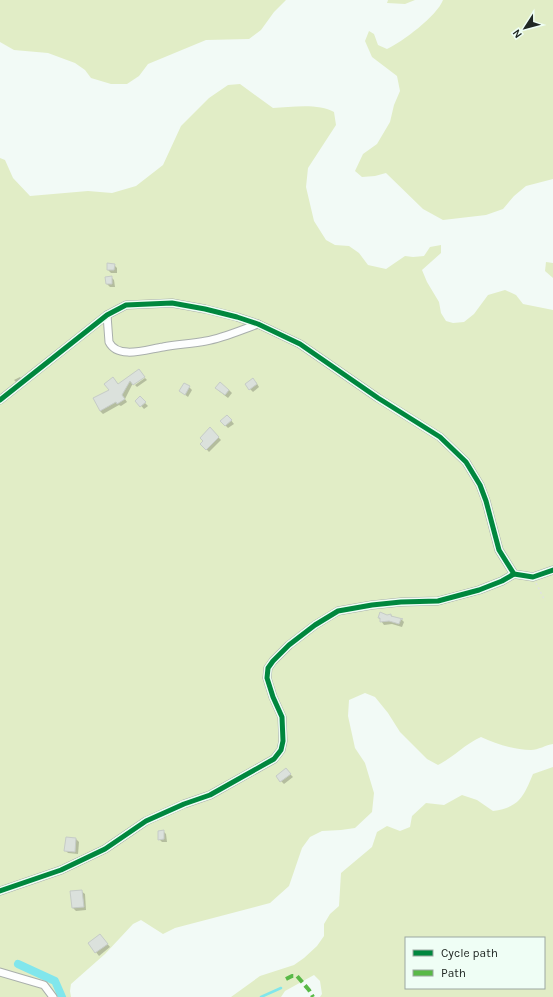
<svg xmlns="http://www.w3.org/2000/svg" width="553" height="997" font-family="Karla,sans-serif">
  <rect width="100%" height="100%" fill="#f2faf6"/>
  <g fill="#e1edc6" fill-rule="evenodd">
    <path d="M 0,0 L 286,0 L 274,12 L 261,30 L 249,39 L 206,40 L 148,64 L 139,76 L 127,84 L 111,84 L 91,78 L 85,70 L 75,63 L 48,53 L 14,50 L 0,42 Z"/>
    <path d="M 388,0 L 415,0 L 405,4 L 387,3 Z"/>
    <path d="M 443,0 L 553,0 L 553,179 L 526,186 L 514,196 L 503,209 L 486,215 L 443,220 L 423,209 L 386,173 L 375,176 L 362,177 L 355,171 L 363,154 L 377,144 L 390,122 L 394,105 L 400,91 L 397,76 L 372,57 L 365,41 L 369,31 L 374,34 L 378,45 L 387,49 C 402,42 437,16 443,0 Z"/>
    <path d="M 240,84 L 273,108 C 291,107 319,103 334,112 L 336,125 L 308,168 L 306,187 L 314,221 L 326,240 L 335,245 L 349,246 L 359,253 L 368,265 L 386,269 L 405,256 L 413,257 L 424,256 L 430,247 L 441,245 L 441,253 L 422,270 L 427,282 L 439,302 L 441,313 L 446,321 L 453,323 L 464,322 L 474,314 L 488,295 L 505,290 L 516,295 L 523,304 L 553,310 L 553,744 C 546,745 538,750 531,750 C 514,750 496,744 481,737 C 465,744 454,757 438,765 L 427,759 L 400,732 L 388,713 L 375,697 L 365,693 L 349,700 L 348,716 L 355,748 L 365,763 L 374,793 L 372,812 L 355,828 L 341,830 L 322,831 L 310,837 L 302,848 L 289,886 L 270,903 L 175,928 L 163,934 L 141,920 L 133,924 L 105,954 L 71,984 L 70,991 L 71,997 L 0,997 L 0,158 L 5,160 L 13,178 L 30,196 L 88,191 L 112,193 L 136,186 L 163,165 L 181,126 L 209,98 L 228,85 Z"/>
    <path d="M 546,262 L 553,263 L 553,278 L 545,271 Z"/>
    <path d="M 553,767 L 553,997 L 320,997 L 322,994 L 320,981 L 314,975 L 285,991 L 281,997 L 231,997 L 260,976 L 294,965 L 304,958 L 317,946 L 324,936 L 324,924 L 330,914 L 339,906 L 341,873 L 372,847 L 377,832 L 387,826 L 400,831 L 410,827 L 412,816 L 426,803 L 444,805 L 462,795 L 477,800 L 493,811 C 519,807 523,798 533,774 ZM 406,938 L 544,938 L 544,988 L 406,988 Z"/>
  </g>
  <g fill="#0003">
    <path d="M 114,265 L 117,268 L 117,273 L 111,273 L 108,270 Z"/>
    <path d="M 111,277 L 114,280 L 115,287 L 110,287 L 107,284 Z"/>
    <path d="M 139,370 L 144,376 L 133,383 L 125,399 L 127,402 L 121,406 L 119,405 L 103,414 L 100,411 L 111,390 L 113,378 L 119,385 Z"/>
    <path d="M 20,377 L 23,381 L 18,384 L 14,380 Z"/>
    <path d="M 145,378 L 147,380 L 137,387 L 135,385 Z"/>
    <path d="M 256,382 L 259,387 L 253,392 L 250,389 Z"/>
    <path d="M 189,387 L 192,390 L 188,397 L 180,391 Z"/>
    <path d="M 229,390 L 232,393 L 228,398 L 219,391 Z"/>
    <path d="M 140,398 L 148,406 L 144,409 L 137,401 Z"/>
    <path d="M 230,419 L 234,424 L 228,428 L 225,425 Z"/>
    <path d="M 210,429 L 221,440 L 209,452 L 202,444 Z"/>
    <path d="M 391,615 L 393,617 L 402,620 L 404,622 L 402,627 L 392,624 L 384,625 L 379,618 Z"/>
    <path d="M 289,773 L 293,777 L 284,784 L 281,781 Z"/>
    <path d="M 163,831 L 166,834 L 167,842 L 162,842 L 159,839 Z"/>
    <path d="M 67,838 L 76,839 L 79,842 L 78,854 L 68,853 L 65,850 Z"/>
    <path d="M 81,891 L 85,894 L 86,910 L 76,911 L 73,908 L 72,892 Z"/>
    <path d="M 100,935 L 110,947 L 99,956 L 89,943 Z"/>
  </g>
  <g fill="none" stroke-linecap="round" stroke-linejoin="round">
    <path stroke="#81e6ec" stroke-width="2.5" d="M 261,997 L 281,988"/>
    <path stroke="#81e6ec" stroke-width="8" d="M 18,964 L 55,981 L 62,997"/>
  </g>
  <g fill="#dbe1dc" stroke="#c6ccc7">
    <path d="M 107,263 L 115,264 L 114,270 L 107,270 Z"/>
    <path d="M 112,276 L 112,284 L 106,284 L 105,277 Z"/>
    <path d="M 139,369 L 145,377 L 133,385 L 130,381 L 122,395 L 125,399 L 117,404 L 116,402 L 100,411 L 93,398 L 109,390 L 104,384 L 113,377 L 118,384 Z"/>
    <path d="M 253,378 L 257,384 L 249,390 L 245,384 Z"/>
    <path d="M 220,382 L 229,390 L 225,395 L 215,388 Z"/>
    <path d="M 184,383 L 190,386 L 185,395 L 179,391 Z"/>
    <path d="M 140,396 L 146,402 L 140,407 L 135,401 Z"/>
    <path d="M 227,415 L 232,420 L 225,426 L 220,421 Z"/>
    <path d="M 210,427 L 219,437 L 206,450 L 200,444 L 203,441 L 200,438 Z"/>
    <path d="M 380,612 L 387,615 L 391,614 L 391,616 L 403,619 L 401,619 L 399,624 L 389,621 L 380,622 L 380,618 L 378,618 Z"/>
    <path d="M 286,768 L 291,774 L 280,782 L 276,776 Z"/>
    <path d="M 164,830 L 164,839 L 158,840 L 158,831 Z"/>
    <path d="M 66,837 L 76,838 L 75,852 L 64,851 Z"/>
    <path d="M 82,890 L 84,907 L 72,908 L 70,891 Z"/>
    <path d="M 100,934 L 108,944 L 95,953 L 88,943 Z"/>
  </g>
  <g fill="none" stroke-linecap="round" stroke-linejoin="round">
    <g stroke="#a9afac" stroke-width="9">
      <g id="street">
        <path d="M 107,315 L 109,342 C 118,360 148,349 163,347 C 177,344 191,344 206,341 C 223,338 241,330 258,324"/>
        <path d="M 0,400 L 107,315 L 126,305 L 172,303 L 205,309 L 237,317 L 258,324 L 300,344 L 378,398 L 440,437 L 466,462 L 480,485 L 486,501 L 499,550 L 514,574 L 533,577 L 553,570"/>
        <path d="M 0,891 L 61,870 L 105,849 L 146,821 L 184,804 L 210,795 L 274,759 L 281,750 L 283,741 L 282,717 L 273,697 L 267,678 L 268,668 L 273,661 L 289,645 L 315,625 L 338,611 L 372,605 L 401,602 L 438,601 L 479,590 L 502,581 L 514,574"/>
        <path d="M 0,972 L 44,985 L 53,997"/>
      </g>
    </g>
    <path stroke="#e0e2e1" stroke-width="1.5" stroke-dasharray="2 3" stroke-linecap="butt" d="M 536,583 L 545,601"/>
    <use href="#street" stroke="#fdfefe" stroke-width="7"/>
    <path stroke="#58b947" stroke-width="4" stroke-dasharray="8 4" stroke-linecap="butt" d="M 286,979 L 292,976 L 297,976 L 309,990 L 313,997"/>
    <g stroke="#effef5" stroke-width="8">
      <g id="cycleway">
        <path d="M 0,400 L 107,315 L 126,305 L 172,303 L 205,309 L 237,317 L 258,324 L 300,344 L 378,398 L 440,437 L 466,462 L 480,485 L 486,501 L 499,550 L 514,574 L 533,577 L 553,570"/>
        <path d="M 0,891 L 61,870 L 105,849 L 146,821 L 184,804 L 210,795 L 274,759 L 281,750 L 283,741 L 282,717 L 273,697 L 267,678 L 268,668 L 273,661 L 289,645 L 315,625 L 338,611 L 372,605 L 401,602 L 438,601 L 479,590 L 502,581 L 514,574"/>
      </g>
    </g>
    <use href="#cycleway" stroke="#00873e" stroke-width="5"/>
  </g>
  <rect x="405" y="937" width="140" height="52" fill="#effef5" stroke="#9ca8a1"/>
  <rect x="413" y="950" width="20" height="6" fill="#00873e" stroke="#9ca8a1"/>
  <text x="441" y="957" font-size="12" fill="#202723">Cycle path</text>
  <rect x="413" y="970" width="20" height="6" fill="#58b947" stroke="#9ca8a1"/>
  <text x="441" y="977" font-size="12" fill="#202723">Path</text>
  <g transform="translate(525 28) rotate(234)" stroke="#effef5" stroke-width="3" paint-order="stroke">
  <path d="M0-3L7 15L0 10L-7 15Z" fill="#202723"/>
  <text y="-6" font-size="11" font-weight="bold" text-anchor="middle" fill="#202723">N</text>
  </g>
</svg>
